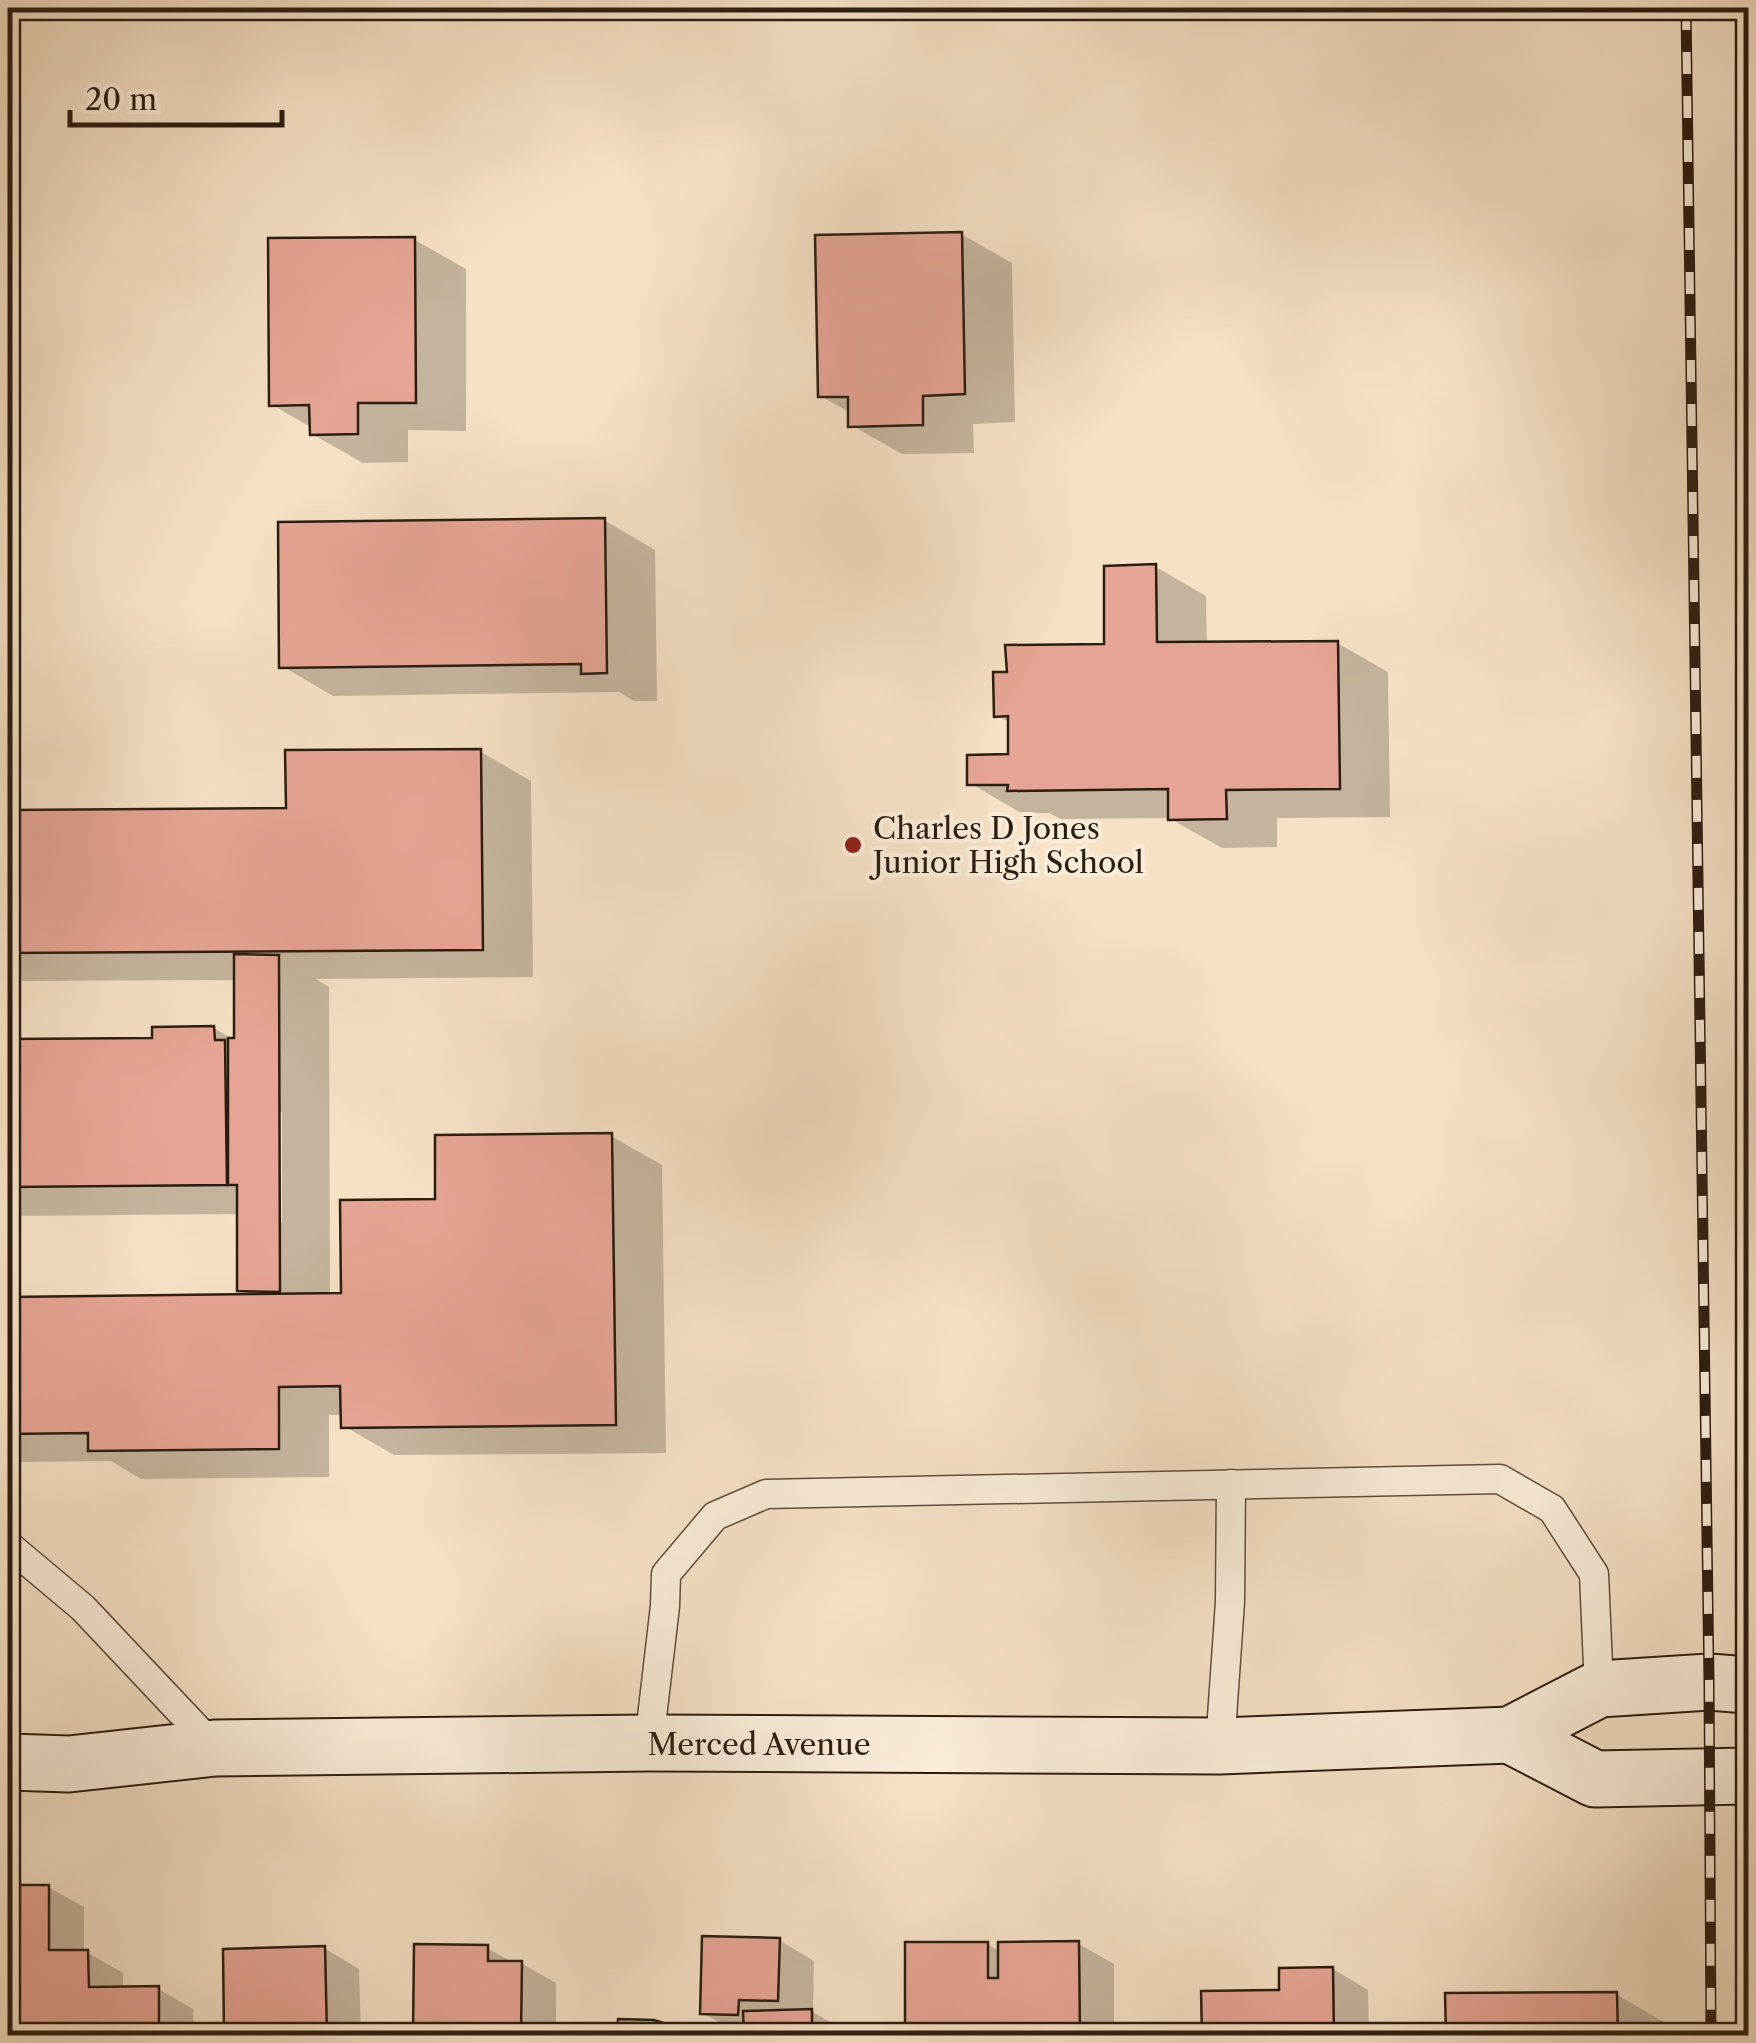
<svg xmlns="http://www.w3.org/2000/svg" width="1756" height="2043" font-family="'Libre Caslon Text',serif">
  <rect width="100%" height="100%" fill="#f6e1c5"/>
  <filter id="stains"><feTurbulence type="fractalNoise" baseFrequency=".002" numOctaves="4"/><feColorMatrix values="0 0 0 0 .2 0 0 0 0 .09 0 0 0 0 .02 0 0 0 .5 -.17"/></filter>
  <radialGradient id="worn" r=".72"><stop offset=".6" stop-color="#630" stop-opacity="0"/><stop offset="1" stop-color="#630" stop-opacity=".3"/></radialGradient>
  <g fill="#0003" fill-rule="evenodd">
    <path d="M 961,234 L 1012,263 L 1015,422 L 973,424 L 974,453 L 902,454 L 851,425 L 851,413 L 820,396 Z"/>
    <path d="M 415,240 L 466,269 L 466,431 L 408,430 L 408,462 L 363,463 L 312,434 L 312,428 L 271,404 Z"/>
    <path d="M 604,520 L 655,550 L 657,701 L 634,701 L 619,692 L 333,696 L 282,666 Z"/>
    <path d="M 1156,567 L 1206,596 L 1207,644 L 1337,643 L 1388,672 L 1390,817 L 1277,818 L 1277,847 L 1222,848 L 1169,818 L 1061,819 L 1049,813 L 1021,813 L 970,783 L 1011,757 L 1011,723 L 996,715 L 1009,675 L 1107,646 Z"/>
    <path d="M 481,752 L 531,781 L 533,977 L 316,979 L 329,987 L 330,1296 L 344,1296 L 438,1202 L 611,1136 L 662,1165 L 666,1453 L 394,1455 L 344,1426 L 343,1415 L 329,1415 L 329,1477 L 141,1479 L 111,1461 L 8,1462 L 8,1299 L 251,1297 L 239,1290 L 240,1214 L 8,1216 L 8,1042 L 154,1040 L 214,1028 L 237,1042 L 237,980 L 8,981 L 8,812 L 289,811 ZM 277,1112 L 282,1112 L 282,1222 L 277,1222 Z"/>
    <path d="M 48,1887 L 84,1907 L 84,1953 L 88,1953 L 123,1973 L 123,1989 L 158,1989 L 193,2009 L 194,2036 L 8,2036 L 8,1952 L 11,1952 Z"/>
    <path d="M 779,1940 L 814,1961 L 813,2012 L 846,2031 L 847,2036 L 746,2036 L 746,2033 L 738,2033 L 703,2013 Z"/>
    <path d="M 987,1944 L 1001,1952 L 1079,1944 L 1114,1964 L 1114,2036 L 908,2036 Z"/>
    <path d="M 324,1948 L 359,1969 L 361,2036 L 227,2036 Z"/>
    <path d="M 487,1948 L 514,1963 L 521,1963 L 556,1983 L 556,2036 L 416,2036 Z"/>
    <path d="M 1333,1969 L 1368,1990 L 1369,2036 L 1204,2036 L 1282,1992 Z"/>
    <path d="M 1616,1994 L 1667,2024 L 1667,2036 L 1448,2036 Z"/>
  </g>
  <g fill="#e6a594" stroke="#2c1d12" stroke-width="2.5">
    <path d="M 962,232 L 965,394 L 923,396 L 923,425 L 848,427 L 848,397 L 818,397 L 815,235 Z"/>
    <path d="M 415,237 L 416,403 L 358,403 L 358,434 L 310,435 L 309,405 L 269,406 L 268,238 Z"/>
    <path d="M 605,518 L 607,673 L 581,674 L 581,664 L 279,668 L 278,522 Z"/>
    <path d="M 1156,564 L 1157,642 L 1338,641 L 1340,789 L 1226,790 L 1227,819 L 1168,820 L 1168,789 L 1007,791 L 1008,785 L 967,785 L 967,755 L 1008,754 L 1008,716 L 994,717 L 993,672 L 1007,672 L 1005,645 L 1104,644 L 1104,566 Z"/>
    <path d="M 481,749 L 483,950 L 8,953 L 8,810 L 286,808 L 285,750 Z"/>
    <path d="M 234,954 L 279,955 L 280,1292 L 237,1291 L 237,1185 L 228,1185 L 228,1038 L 234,1038 Z"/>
    <path d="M 214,1026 L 215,1040 L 225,1040 L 227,1185 L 8,1187 L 8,1039 L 152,1038 L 152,1027 Z"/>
    <path d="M 612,1133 L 616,1425 L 341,1428 L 340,1386 L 279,1387 L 279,1449 L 88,1451 L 88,1433 L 8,1434 L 8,1297 L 341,1293 L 340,1200 L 435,1199 L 435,1135 Z"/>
    <path d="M 8,1885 L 49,1885 L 49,1950 L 88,1950 L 89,1987 L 159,1986 L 159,2036 L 8,2036 Z"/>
    <path d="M 702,1936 L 780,1938 L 778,2001 L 739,2000 L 738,2015 L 700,2014 Z"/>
    <path d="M 1079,1941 L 1080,2036 L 905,2036 L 905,1942 L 988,1942 L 988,1978 L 998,1978 L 998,1942 Z"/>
    <path d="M 414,1944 L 488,1945 L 488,1961 L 522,1961 L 521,2036 L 413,2036 Z"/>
    <path d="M 325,1946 L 327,2036 L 224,2036 L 223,1949 Z"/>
    <path d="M 1333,1967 L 1334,2036 L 1202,2036 L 1201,1991 L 1279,1990 L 1279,1968 Z"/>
    <path d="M 1617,1992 L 1618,2036 L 1446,2036 L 1445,1993 Z"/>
    <path d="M 812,2009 L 812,2036 L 744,2036 L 743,2011 Z"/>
    <path d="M 618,2019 L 654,2020 L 680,2028 L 678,2036 L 617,2036 Z"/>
  </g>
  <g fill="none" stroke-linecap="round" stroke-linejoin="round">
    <g stroke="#5e4e3f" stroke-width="31">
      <g id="lane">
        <path d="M 8,1545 L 83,1608 L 215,1748"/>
        <path d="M 649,1743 L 665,1606 L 666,1574 L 715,1516 L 766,1494 L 1500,1479 L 1552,1509 L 1594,1574 L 1599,1689"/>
        <path d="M 1220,1746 L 1230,1602 L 1231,1484"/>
      </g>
    </g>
    <g stroke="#2c1d12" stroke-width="59">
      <g id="secondary">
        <path d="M 1510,1735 L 1595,1779 L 1748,1776"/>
        <path d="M 8,1762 L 69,1764 L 215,1748 L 649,1743 L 1220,1746 L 1510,1735 L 1599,1689 L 1709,1682 L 1748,1685"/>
      </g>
    </g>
    <use href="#lane" stroke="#f9ecd9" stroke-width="28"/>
    <use href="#secondary" stroke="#f9ecd9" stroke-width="55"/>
    <g stroke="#2c1d12" stroke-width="11">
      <path id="rail" d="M 1686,8 L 1709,1682 L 1711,2036"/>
    </g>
    <use href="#rail" stroke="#f9ecd9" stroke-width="8" stroke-dasharray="22" stroke-linecap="butt"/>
  </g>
  <circle fill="#8f2418" stroke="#f9ecd9" stroke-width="4" cx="853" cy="845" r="10"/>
  <g text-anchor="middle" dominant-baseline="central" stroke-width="8" stroke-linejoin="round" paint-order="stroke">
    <g font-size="30" fill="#2c1d12" stroke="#f9ecd9" text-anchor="start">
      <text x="873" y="828">Charles D Jones<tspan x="873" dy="34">Junior High School</tspan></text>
    </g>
    <g font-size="30" fill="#2c1d12" stroke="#f9ecd9">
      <text x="759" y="1744">Merced Avenue</text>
    </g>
  </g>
  <rect width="1756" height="2043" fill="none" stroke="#f6e1c5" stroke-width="40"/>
  <rect x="10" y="10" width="1736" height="2023" fill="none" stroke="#2c1d12" stroke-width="5"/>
  <rect x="20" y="20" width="1716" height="2003" fill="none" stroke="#2c1d12" stroke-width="2.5"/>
  <path d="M70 110v15h212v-15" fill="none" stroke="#2c1d12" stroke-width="5"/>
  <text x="85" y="110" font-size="30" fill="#2c1d12" stroke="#f9ecd9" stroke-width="8" paint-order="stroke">20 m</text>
  <rect width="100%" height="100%" filter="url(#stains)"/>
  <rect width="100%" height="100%" fill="url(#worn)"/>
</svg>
